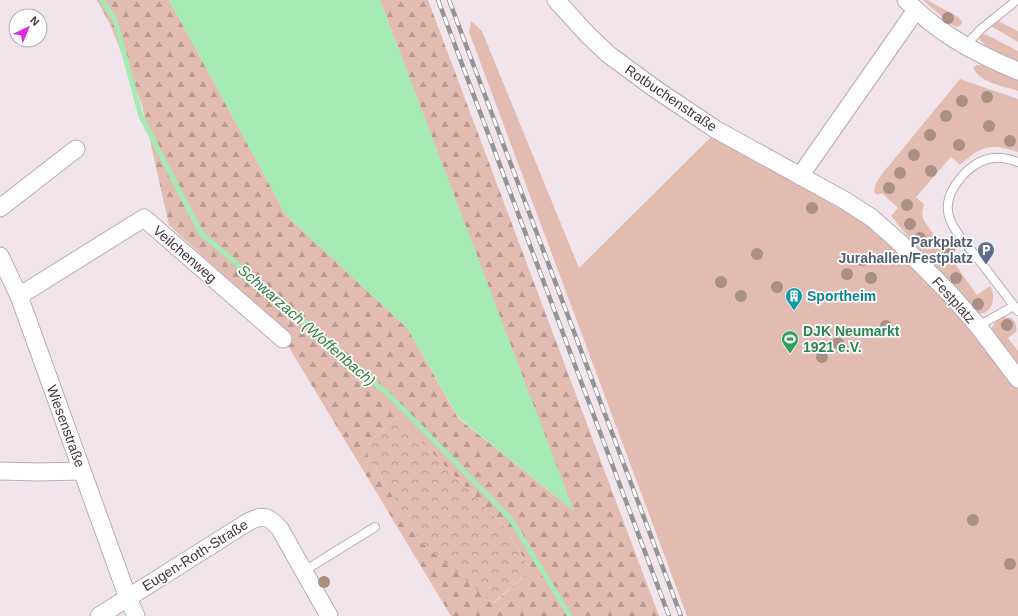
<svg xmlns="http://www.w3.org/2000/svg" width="1018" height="616" font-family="Arial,sans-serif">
  <defs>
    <pattern id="forest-firs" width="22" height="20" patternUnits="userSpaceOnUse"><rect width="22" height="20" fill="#e2bcb1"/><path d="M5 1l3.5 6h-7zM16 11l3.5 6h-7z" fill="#b99a91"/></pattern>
    <pattern id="park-crowns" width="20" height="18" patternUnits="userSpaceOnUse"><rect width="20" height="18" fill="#e2bcb1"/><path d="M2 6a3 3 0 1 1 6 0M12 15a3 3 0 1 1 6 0" fill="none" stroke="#b99a91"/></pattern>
  </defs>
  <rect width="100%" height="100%" fill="#f1e5eb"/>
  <g fill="#e2bcb1">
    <path d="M 923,0 L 927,0 L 958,17 L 962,22 L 961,25 L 957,27 L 950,24 Z"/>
    <path d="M 471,21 L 482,31 L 579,268 L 714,134 L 861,217 L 908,259 L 981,341 L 1018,389 L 1018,616 L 687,616 L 469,32 Z"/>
    <path d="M 998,21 L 1018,31 L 1018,42 L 991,26 Z"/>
    <path d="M 985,34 L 1018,51 L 1018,62 C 1007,57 985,49 979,38 L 980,36 Z"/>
    <path d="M 977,65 L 989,66 L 1018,79 L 1018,91 C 1004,86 979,83 973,67 Z"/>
    <path d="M 960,79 L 1018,99 L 1018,152 C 990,143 982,145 960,165 L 951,157 L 916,197 L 924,204 L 922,213 L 924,221 L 977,295 L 990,286 C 999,301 987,321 973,310 C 962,301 953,288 944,277 C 926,257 908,237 891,216 L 898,208 L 882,193 L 878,195 L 874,192 L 876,183 L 882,174 Z"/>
    <path d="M 1004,317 L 1011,318 L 1015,322 L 1017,331 L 1008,338 L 1018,351 L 1018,369 L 990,331 L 996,321 Z"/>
  </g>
  <path fill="url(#forest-firs)" fill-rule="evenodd" d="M 97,0 L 169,0 L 286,215 L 408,329 L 458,418 L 573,510 L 380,0 L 428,0 L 659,616 L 451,616 L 273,321 L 169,225 L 142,105 L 110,24 ZM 397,417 L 503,525 L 531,570 L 494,603 L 421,542 L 363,448 Z"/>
  <path fill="url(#park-crowns)" d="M 397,417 L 503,525 L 531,570 L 493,603 L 421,542 L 363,448 Z"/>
  <path fill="#a5eab2" d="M 169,0 L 380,0 L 574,511 L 458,417 L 408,329 L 286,215 Z"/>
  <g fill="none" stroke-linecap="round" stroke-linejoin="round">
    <path stroke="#a5eab2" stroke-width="5" d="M 102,0 L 115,20 L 141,116 L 201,233 L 390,396 L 510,518 L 570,616"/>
    <g stroke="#bca9b4" stroke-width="10">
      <g id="service">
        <path d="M 965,46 L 981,29 L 1017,0"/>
        <path d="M 1018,162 C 998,155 984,156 967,171 C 957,181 946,195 948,211 C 949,227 969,247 979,260 C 992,277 1005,294 1018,311"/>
        <path d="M 978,326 L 1014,306"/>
        <path d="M 304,571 L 375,527"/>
      </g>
    </g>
    <g stroke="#bca9b4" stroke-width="19">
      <g id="minor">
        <path d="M 556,0 L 588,35 L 608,54 L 654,88 L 715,129 L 844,200 L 872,218 L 898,241 L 953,297 L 978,326 L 1018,379"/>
        <path d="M 906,0 C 937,33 977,54 1018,71"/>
        <path d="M 800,176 L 916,10"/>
        <path d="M 0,208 L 76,149"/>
        <path d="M 0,256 L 19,296 L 128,598 L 136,616"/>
        <path d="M 19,296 L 144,218 L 283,339"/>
        <path d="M 0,471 L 39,472 L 82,471"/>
        <path d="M 99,616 L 248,522 C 263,514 269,516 280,529 L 329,616"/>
      </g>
    </g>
    <use href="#service" stroke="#fff" stroke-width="8"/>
    <use href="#minor" stroke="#fff" stroke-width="17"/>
    <g stroke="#949494" stroke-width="4.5">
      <g id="rail">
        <path d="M 438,0 L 669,616"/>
        <path d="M 449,0 L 681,616"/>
      </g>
    </g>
    <use href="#rail" stroke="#fff" stroke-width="3" stroke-dasharray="9" stroke-linecap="butt"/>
  </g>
  <g fill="#aa8f83">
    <circle cx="948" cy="18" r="6"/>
    <circle cx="987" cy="97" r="6"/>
    <circle cx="962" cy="101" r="6"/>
    <circle cx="946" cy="116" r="6"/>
    <circle cx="989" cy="126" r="6"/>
    <circle cx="930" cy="135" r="6"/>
    <circle cx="1010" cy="141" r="6"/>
    <circle cx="959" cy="145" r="6"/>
    <circle cx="914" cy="155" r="6"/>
    <circle cx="931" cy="171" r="6"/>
    <circle cx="900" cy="173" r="6"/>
    <circle cx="889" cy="188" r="6"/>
    <circle cx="907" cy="205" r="6"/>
    <circle cx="812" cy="208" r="6"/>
    <circle cx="910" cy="224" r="6"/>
    <circle cx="920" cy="238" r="6"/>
    <circle cx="949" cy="250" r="6"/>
    <circle cx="757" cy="254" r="6"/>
    <circle cx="862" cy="260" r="6"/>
    <circle cx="847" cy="274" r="6"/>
    <circle cx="871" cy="278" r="6"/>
    <circle cx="956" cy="278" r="6"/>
    <circle cx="721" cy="282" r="6"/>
    <circle cx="777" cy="287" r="6"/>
    <circle cx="741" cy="296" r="6"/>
    <circle cx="978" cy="304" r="6"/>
    <circle cx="1007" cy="325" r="6"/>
    <circle cx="886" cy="326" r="6"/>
    <circle cx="838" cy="343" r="6"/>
    <circle cx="822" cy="357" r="6"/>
    <circle cx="973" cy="520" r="6"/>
    <circle cx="1010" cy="564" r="6"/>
    <circle cx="324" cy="582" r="6"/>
  </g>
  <defs>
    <g id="parking-pin" transform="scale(0.9)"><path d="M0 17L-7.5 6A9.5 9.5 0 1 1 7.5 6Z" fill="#5c6f8a" stroke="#fff"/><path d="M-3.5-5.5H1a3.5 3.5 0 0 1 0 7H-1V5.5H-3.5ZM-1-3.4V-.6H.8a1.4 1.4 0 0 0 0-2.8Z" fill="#fff"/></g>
    <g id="building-pin" transform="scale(0.9)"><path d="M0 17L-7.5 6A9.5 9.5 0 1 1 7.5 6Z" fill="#0f9aa8" stroke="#fff"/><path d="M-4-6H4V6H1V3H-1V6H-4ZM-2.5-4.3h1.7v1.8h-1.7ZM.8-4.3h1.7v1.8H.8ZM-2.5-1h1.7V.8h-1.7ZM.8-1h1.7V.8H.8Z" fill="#fff"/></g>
    <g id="stadium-pin" transform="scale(0.9)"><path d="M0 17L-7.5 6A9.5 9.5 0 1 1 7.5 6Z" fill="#2e9e5b" stroke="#fff"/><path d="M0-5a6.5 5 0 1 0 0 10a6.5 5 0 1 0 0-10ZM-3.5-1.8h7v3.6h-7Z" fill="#fff"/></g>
  </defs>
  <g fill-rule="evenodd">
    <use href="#parking-pin" x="986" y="250"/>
    <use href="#building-pin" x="794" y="296"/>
    <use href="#stadium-pin" x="790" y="339"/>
  </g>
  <g text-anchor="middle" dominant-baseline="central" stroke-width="3.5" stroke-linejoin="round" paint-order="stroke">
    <g font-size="14" fill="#43353e" stroke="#fff">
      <text transform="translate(671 98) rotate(34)">Rotbuchenstraße</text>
      <text transform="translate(185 254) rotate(41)">Veilchenweg</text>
      <text transform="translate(954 300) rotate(48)">Festplatz</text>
      <text transform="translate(66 426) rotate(70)">Wiesenstraße</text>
      <text transform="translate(195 555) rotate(-32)">Eugen-Roth-Straße</text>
    </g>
    <g font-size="14" font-weight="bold" fill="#4e5e75" stroke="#fff" text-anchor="end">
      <text x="973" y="242">Parkplatz<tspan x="973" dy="16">Jurahallen/Festplatz</tspan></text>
    </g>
    <g font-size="14" font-weight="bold" fill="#0d838f" stroke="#fff" text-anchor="start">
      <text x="807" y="296">Sportheim</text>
    </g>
    <g font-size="14" font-weight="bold" fill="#27864d" stroke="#fff" text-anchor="start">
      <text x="803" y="331">DJK Neumarkt<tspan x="803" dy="16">1921 e.V.</tspan></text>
    </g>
    <g font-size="15" font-style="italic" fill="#2e813e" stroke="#fff">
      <text transform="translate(307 325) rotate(41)">Schwarzach (Woffenbach)</text>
    </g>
  </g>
  <g transform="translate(28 28) rotate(44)"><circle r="19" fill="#ffffff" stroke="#b4aeb2"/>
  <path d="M0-3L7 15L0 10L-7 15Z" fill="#d925e9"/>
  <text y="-6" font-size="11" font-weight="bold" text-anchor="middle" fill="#43353e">N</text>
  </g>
</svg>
